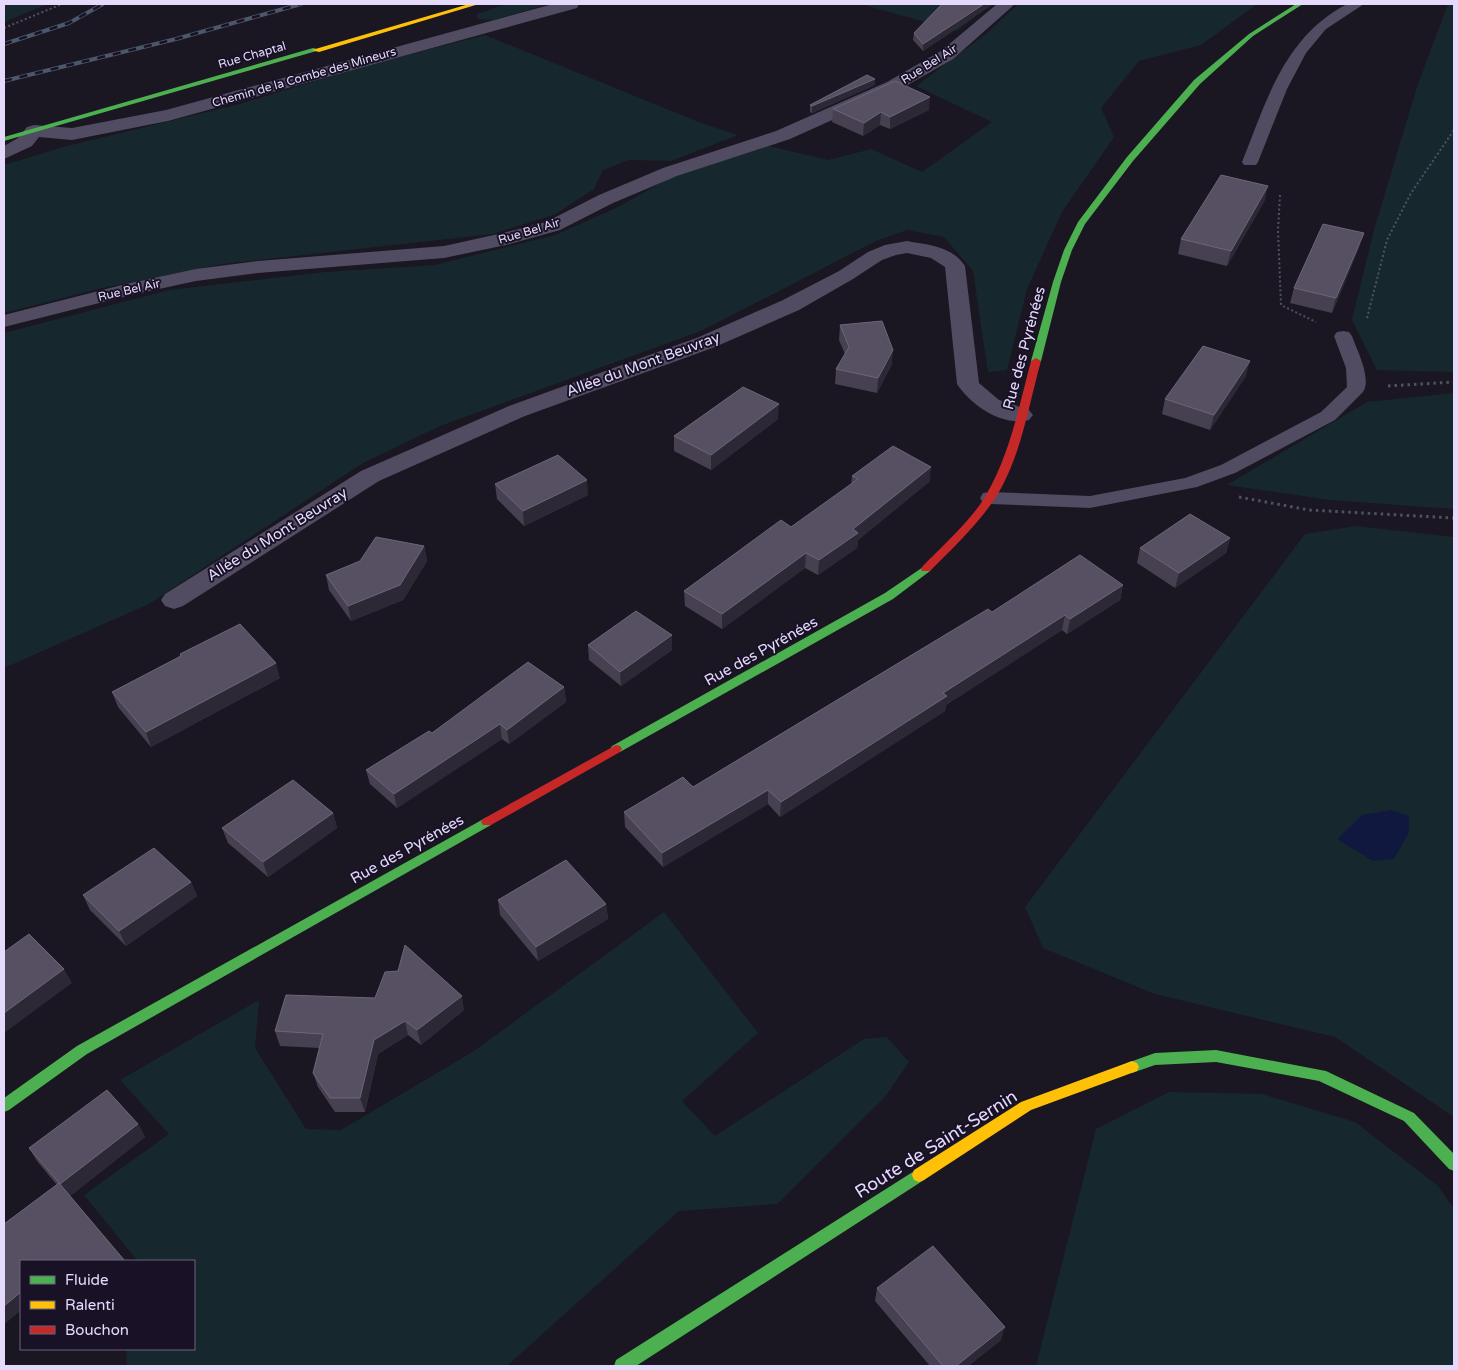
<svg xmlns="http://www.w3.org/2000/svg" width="1458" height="1370" font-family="'Varela Round',sans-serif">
  <rect width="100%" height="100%" fill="#1a1622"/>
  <g fill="#16282e">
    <path d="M 4,4 L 48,4 L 4,22 Z"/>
    <path d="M 506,4 L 549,4 L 493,20 L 477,19 L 477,14 Z"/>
    <path d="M 861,4 L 970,4 L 986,8 L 957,31 Z"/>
    <path d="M 1018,4 L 1257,4 L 1201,45 L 1139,61 L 1101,108 L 1114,137 L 1062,212 L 1027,289 L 1007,370 L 988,372 L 973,271 L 944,237 L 907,230 L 876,241 L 701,331 L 440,426 L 363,463 L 149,604 L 4,668 L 4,333 L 169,290 L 325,272 L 435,265 L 555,235 L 618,207 L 668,179 L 768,146 L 829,160 L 871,149 L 922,172 L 992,122 L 916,86 L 987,33 Z"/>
    <path d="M 1448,4 L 1454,4 L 1454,372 L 1377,370 L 1352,320 L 1374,230 L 1417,87 Z"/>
    <path d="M 485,35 L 701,123 L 738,135 L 671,161 L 629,160 L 603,170 L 594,189 L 556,214 L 493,234 L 223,264 L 102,288 L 4,313 L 4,165 L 67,146 L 240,104 L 357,68 Z"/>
    <path d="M 1454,393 L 1454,509 L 1330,500 L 1227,485 L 1367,402 Z"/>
    <path d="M 1356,526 L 1454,537 L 1454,1117 L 1335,1037 L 1155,994 L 1043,948 L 1025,907 L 1305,534 Z"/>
    <path d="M 664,912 L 758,1033 L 682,1101 L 715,1136 L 864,1039 L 887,1037 L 909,1062 L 885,1097 L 777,1204 L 679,1211 L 507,1366 L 127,1366 L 126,1349 L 194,1349 L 194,1261 L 138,1261 L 84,1195 L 169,1134 L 120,1080 L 259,1000 L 255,1048 L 306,1129 L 341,1130 L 474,1051 Z"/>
    <path d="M 1169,1092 L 1262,1094 L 1355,1122 L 1438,1186 L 1454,1209 L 1454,1366 L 1036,1366 L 1096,1129 Z"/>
  </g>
  <path fill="#10183f" d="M 1391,810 L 1409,816 L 1409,832 L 1394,859 L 1373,861 L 1337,839 L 1362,815 Z"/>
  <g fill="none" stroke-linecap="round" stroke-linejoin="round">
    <g stroke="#4d5363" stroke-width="2" stroke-dasharray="2 2.5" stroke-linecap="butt">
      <path d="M 4,28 L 62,4"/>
      <path d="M 1280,195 L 1278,230 L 1281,305 L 1316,322"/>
      <path d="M 1367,318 L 1387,240 L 1411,193 L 1454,130"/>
    </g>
    <g stroke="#4d5363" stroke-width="3" stroke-dasharray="2.5 4" stroke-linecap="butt">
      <path d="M 1388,386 L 1454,382"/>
      <path d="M 1239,497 L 1309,510 L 1454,518"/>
    </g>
    <g fill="#514c61" fill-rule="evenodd">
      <path d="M 1347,4 L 1364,4 L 1326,29 L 1306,53 L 1287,89 L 1258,162 L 1256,165 L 1244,165 L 1242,162 C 1267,100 1284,37 1347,4 Z"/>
      <path d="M 1343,331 L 1349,332 L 1352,336 C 1357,350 1372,379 1363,392 L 1335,420 L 1235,473 L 1197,487 L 1090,508 L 990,504 L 983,503 L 980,498 L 983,493 L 990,492 L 1090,496 L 1185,478 L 1221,465 L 1321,412 L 1347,387 L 1346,368 L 1334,336 L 1337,332 Z"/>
    </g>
    <g fill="#514c61" fill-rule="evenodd">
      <path d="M 553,4 L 579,4 L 577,8 L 168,121 L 72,140 L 39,137 L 32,146 L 4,159 L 4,146 L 18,138 L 27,127 L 34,125 L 72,128 L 166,110 Z"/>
      <path d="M 997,4 L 1015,4 L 953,59 L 899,90 L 790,139 L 677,176 L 613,203 L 560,230 L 506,245 L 444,258 L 258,273 L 196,281 L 131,295 L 4,327 L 4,315 L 130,283 L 196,269 L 258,261 L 444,246 L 503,233 L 546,222 L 599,195 L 663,168 L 776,131 L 887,82 L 941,51 Z"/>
      <path d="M 907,241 C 929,245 952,246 965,266 L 979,383 L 999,400 L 1029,410 L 1033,415 L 1029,420 C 1002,427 971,405 957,384 L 945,267 L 931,258 L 907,253 L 896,255 L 882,260 L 853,279 L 799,310 L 715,347 L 525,416 L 379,481 L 183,606 L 174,609 L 165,606 L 161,600 L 165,594 L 361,471 L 509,406 L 699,337 L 783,300 L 839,271 L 868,252 L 885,245 Z"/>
    </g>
    <g fill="#4caf50" fill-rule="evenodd">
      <path d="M 1296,4 L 1303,4 L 1253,36 L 1200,84 L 1133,161 L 1085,224 L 1072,250 L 1061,282 L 1041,361 L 1036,364 L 1033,363 L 1031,361 L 1053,282 L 1064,250 L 1078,222 L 1127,157 L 1194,80 L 1249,34 Z"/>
      <path d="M 313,48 L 320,50 L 4,141 L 4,137 Z"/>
      <path d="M 926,565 L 930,567 L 931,569 L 930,571 L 893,599 L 620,752 L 612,752 L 610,749 L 612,746 L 885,593 Z"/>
      <path d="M 487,817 L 491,819 L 493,822 L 491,825 L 87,1054 L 9,1110 L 4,1112 L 4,1098 L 77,1046 Z"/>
      <path d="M 1216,1050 L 1326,1071 L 1414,1113 L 1454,1154 L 1454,1171 L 1449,1169 L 1404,1121 L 1319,1081 L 1216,1062 L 1155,1065 L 1132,1073 L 1127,1071 L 1125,1067 L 1127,1063 L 1155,1053 Z"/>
      <path d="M 919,1168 L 924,1170 L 926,1175 L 924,1180 L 636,1366 L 614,1366 L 616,1360 Z"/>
    </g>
    <g fill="#ffc107" fill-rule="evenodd">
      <path d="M 469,4 L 479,4 L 319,52 L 312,50 Z"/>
      <path d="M 1132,1061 L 1137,1063 L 1139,1067 L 1137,1071 L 1031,1110 L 924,1180 L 919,1182 L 914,1180 L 912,1175 L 914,1170 L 1021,1102 Z"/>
    </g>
    <g fill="#c62828" fill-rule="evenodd">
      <path d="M 1036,358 L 1041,361 C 1028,407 1021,459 994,500 C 976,526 952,549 930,571 L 922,571 L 921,569 L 922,567 C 942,546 972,520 986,495 C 1010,454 1019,406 1031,361 Z"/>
      <path d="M 616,745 L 620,746 L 622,749 L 620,752 L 491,825 L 483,825 L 481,822 L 483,819 Z"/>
    </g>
    <g stroke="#4b576a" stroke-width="4">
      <g id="rail">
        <path d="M 4,44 L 69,23 L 103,4"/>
        <path d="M 4,81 L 176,39 L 301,4"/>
      </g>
    </g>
    <use href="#rail" stroke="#191226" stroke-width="2.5" stroke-dasharray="8" stroke-linecap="butt"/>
  </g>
  <g fill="#464051">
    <path d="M 942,4 L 993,4 L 923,51 L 913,40 L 914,33 Z"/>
    <path d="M 875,85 L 812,113 L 810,112 L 810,105 Z"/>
    <path d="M 833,109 L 929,110 L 890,129 L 880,125 L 863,136 L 832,122 Z"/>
    <path d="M 1265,200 L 1227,266 L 1178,254 L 1181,239 Z"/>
    <path d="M 1359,248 L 1332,313 L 1290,303 L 1294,288 Z"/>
    <path d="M 840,325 L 892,364 L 877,393 L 835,384 L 836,369 L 845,354 L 839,340 Z"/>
    <path d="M 1246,376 L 1210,430 L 1162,414 L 1165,399 Z"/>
    <path d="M 778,419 L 711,470 L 674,451 L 674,436 Z"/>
    <path d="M 852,476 L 930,481 L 858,540 L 857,548 L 818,575 L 805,568 L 722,629 L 685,606 L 684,591 L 791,527 L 851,485 Z"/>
    <path d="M 495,484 L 588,495 L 524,526 L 497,499 Z"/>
    <path d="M 1230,538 L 1226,553 L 1175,588 L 1137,563 L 1140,548 Z"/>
    <path d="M 424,546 L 427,561 L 403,600 L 351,621 L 329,590 L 326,575 Z"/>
    <path d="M 1123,585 L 1120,600 L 1067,634 L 1062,630 L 946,705 L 945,711 L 780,817 L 768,804 L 663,867 L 625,827 L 624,812 L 693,787 L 992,612 Z"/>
    <path d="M 588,645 L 672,650 L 621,686 L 589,660 Z"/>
    <path d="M 180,654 L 280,678 L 151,747 L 118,707 L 112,692 L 181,656 Z"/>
    <path d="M 564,687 L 566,702 L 509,744 L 502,739 L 397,808 L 370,784 L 366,770 L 432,733 Z"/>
    <path d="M 333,813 L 337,828 L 268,877 L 228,843 L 222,828 Z"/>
    <path d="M 191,882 L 197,896 L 126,946 L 90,910 L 83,895 Z"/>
    <path d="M 498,900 L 606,904 L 608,919 L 538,961 L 500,915 Z"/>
    <path d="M 464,1010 L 421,1045 L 408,1035 L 378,1054 L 365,1112 L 335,1112 L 318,1087 L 313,1073 L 319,1048 L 280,1046 L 275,1031 Z"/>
    <path d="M 138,1124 L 145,1137 L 70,1196 L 21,1261 L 21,1310 L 4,1324 L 4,1224 L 57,1185 L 37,1161 L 29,1148 Z"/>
    <path d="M 877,1288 L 1001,1340 L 968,1366 L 930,1366 L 875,1301 Z"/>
  </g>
  <g fill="#2d2836">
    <path d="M 984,4 L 993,4 L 923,51 L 923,44 Z"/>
    <path d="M 875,79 L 875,85 L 812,113 L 812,106 Z"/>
    <path d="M 930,97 L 929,110 L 890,129 L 890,117 Z"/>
    <path d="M 881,112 L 880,125 L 863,136 L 864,123 Z"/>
    <path d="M 1268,186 L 1265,200 L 1227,266 L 1231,251 Z"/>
    <path d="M 1364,233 L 1359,248 L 1332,313 L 1336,298 Z"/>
    <path d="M 893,350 L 892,364 L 877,393 L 878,378 Z"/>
    <path d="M 1250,361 L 1246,376 L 1210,430 L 1214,415 Z"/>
    <path d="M 779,404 L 778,419 L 711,470 L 711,455 Z"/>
    <path d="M 931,467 L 930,481 L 858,540 L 857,548 L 818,575 L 819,560 L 853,529 Z"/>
    <path d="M 587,480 L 588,495 L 524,526 L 523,511 Z"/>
    <path d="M 1230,538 L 1226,553 L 1175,588 L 1179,573 Z"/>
    <path d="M 424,546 L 427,561 L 403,600 L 351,621 L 348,606 Z"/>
    <path d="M 806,553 L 805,568 L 722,629 L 722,614 Z"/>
    <path d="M 1123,585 L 1120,600 L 1067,634 L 1070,619 Z"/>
    <path d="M 1065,615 L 1062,630 L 946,705 L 945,711 L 780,817 L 781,802 L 943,693 Z"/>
    <path d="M 672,635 L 672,650 L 621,686 L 620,672 Z"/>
    <path d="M 276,663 L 280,678 L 151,747 L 146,732 Z"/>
    <path d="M 564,687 L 566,702 L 509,744 L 507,730 Z"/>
    <path d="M 500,724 L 502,739 L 397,808 L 394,794 Z"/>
    <path d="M 768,790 L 768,804 L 663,867 L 662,853 Z"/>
    <path d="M 333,813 L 337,828 L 268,877 L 263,862 Z"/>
    <path d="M 191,882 L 197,896 L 126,946 L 119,931 Z"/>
    <path d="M 606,904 L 608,919 L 538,961 L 536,947 Z"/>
    <path d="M 64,969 L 72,983 L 4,1033 L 4,1013 Z"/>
    <path d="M 462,996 L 464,1010 L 421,1045 L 417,1030 Z"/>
    <path d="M 405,1021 L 408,1035 L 378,1054 L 365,1112 L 360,1098 L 374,1040 Z"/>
    <path d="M 138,1124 L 145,1137 L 68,1198 L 60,1184 Z"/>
    <path d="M 21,1292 L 21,1310 L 4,1324 L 4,1306 Z"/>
    <path d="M 1005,1327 L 1001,1340 L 968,1366 L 956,1366 Z"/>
  </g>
  <g fill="#575063" stroke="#6d667b">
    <path d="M 942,4 L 984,4 L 923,44 L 914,33 Z"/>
    <path d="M 867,75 L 875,79 L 812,106 L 810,105 Z"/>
    <path d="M 895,81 L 930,97 L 890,117 L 881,112 L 864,123 L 833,109 Z"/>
    <path d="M 1221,175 L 1268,186 L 1231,251 L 1181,239 Z"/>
    <path d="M 1323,224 L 1364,233 L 1336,298 L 1294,288 Z"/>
    <path d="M 882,321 L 893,350 L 878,378 L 836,369 L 849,347 L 840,325 Z"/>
    <path d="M 1203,346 L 1250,361 L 1214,415 L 1165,399 Z"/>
    <path d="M 743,387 L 779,404 L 711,455 L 674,436 Z"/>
    <path d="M 893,446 L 931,467 L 853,529 L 858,533 L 819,560 L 806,553 L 722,614 L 684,591 L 781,520 L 791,527 L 858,479 L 852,476 Z"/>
    <path d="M 558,455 L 587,480 L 523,511 L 495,484 Z"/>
    <path d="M 1190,514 L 1230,538 L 1179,573 L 1140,548 Z"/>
    <path d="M 376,537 L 424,546 L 400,585 L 348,606 L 326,575 L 360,561 Z"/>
    <path d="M 1080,555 L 1123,585 L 1070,619 L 1065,615 L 943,693 L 947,696 L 781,802 L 768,790 L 662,853 L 624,812 L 683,777 L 693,787 L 988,609 L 992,612 Z"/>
    <path d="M 636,611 L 672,635 L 620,672 L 588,645 Z"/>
    <path d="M 240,624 L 276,663 L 146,732 L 112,692 L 181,656 L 180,654 Z"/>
    <path d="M 528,662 L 564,687 L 507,730 L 500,724 L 394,794 L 366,770 L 429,731 L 432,733 Z"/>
    <path d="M 293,780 L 333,813 L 263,862 L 222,828 Z"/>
    <path d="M 154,848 L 191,882 L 119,931 L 83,895 Z"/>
    <path d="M 566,860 L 606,904 L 536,947 L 498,900 Z"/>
    <path d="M 29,934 L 64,969 L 4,1013 L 4,952 Z"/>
    <path d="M 405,945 L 462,996 L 417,1030 L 405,1021 L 374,1040 L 360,1098 L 330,1098 L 313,1073 L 323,1034 L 275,1031 L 286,995 L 375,998 L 385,972 L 398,971 Z"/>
    <path d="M 107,1090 L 138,1124 L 60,1184 L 29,1148 Z"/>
    <path d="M 59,1183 L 125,1261 L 21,1261 L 21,1292 L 4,1306 L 4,1224 Z"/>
    <path d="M 933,1246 L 1005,1327 L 956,1366 L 943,1366 L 877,1288 Z"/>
  </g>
  <g text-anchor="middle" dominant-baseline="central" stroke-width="4" stroke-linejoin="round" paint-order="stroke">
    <g font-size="12" fill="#e5dafc" stroke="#191226">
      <text transform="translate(252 55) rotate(-16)">Rue Chaptal</text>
      <text transform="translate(929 64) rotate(-32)">Rue Bel Air</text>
      <text transform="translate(304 77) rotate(-16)">Chemin de la Combe des Mineurs</text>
      <text transform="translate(529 231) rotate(-17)">Rue Bel Air</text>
      <text transform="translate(129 290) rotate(-13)">Rue Bel Air</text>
    </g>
    <g font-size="15" fill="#e5dafc" stroke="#191226">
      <text transform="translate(1024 348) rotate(-75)">Rue des Pyrénées</text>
      <text transform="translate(643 364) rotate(-20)">Allée du Mont Beuvray</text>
      <text transform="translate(277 534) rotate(-32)">Allée du Mont Beuvray</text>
      <text transform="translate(761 651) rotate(-29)">Rue des Pyrénées</text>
      <text transform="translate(407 849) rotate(-29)">Rue des Pyrénées</text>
    </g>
    <g font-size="18" fill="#e5dafc" stroke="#191226">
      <text transform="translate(936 1144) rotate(-32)">Route de Saint-Sernin</text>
    </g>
  </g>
  <rect width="1458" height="1370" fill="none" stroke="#e5dafc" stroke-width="10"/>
  <rect x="20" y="1260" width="175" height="90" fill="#191226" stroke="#6b627c"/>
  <rect x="30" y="1276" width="25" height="8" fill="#4caf50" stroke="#6b627c"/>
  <text x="65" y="1285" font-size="15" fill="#e5dafc">Fluide</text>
  <rect x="30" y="1301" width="25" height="8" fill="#ffc107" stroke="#6b627c"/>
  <text x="65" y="1310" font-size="15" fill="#e5dafc">Ralenti</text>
  <rect x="30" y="1326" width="25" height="8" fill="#c62828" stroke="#6b627c"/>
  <text x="65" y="1335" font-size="15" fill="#e5dafc">Bouchon</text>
</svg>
